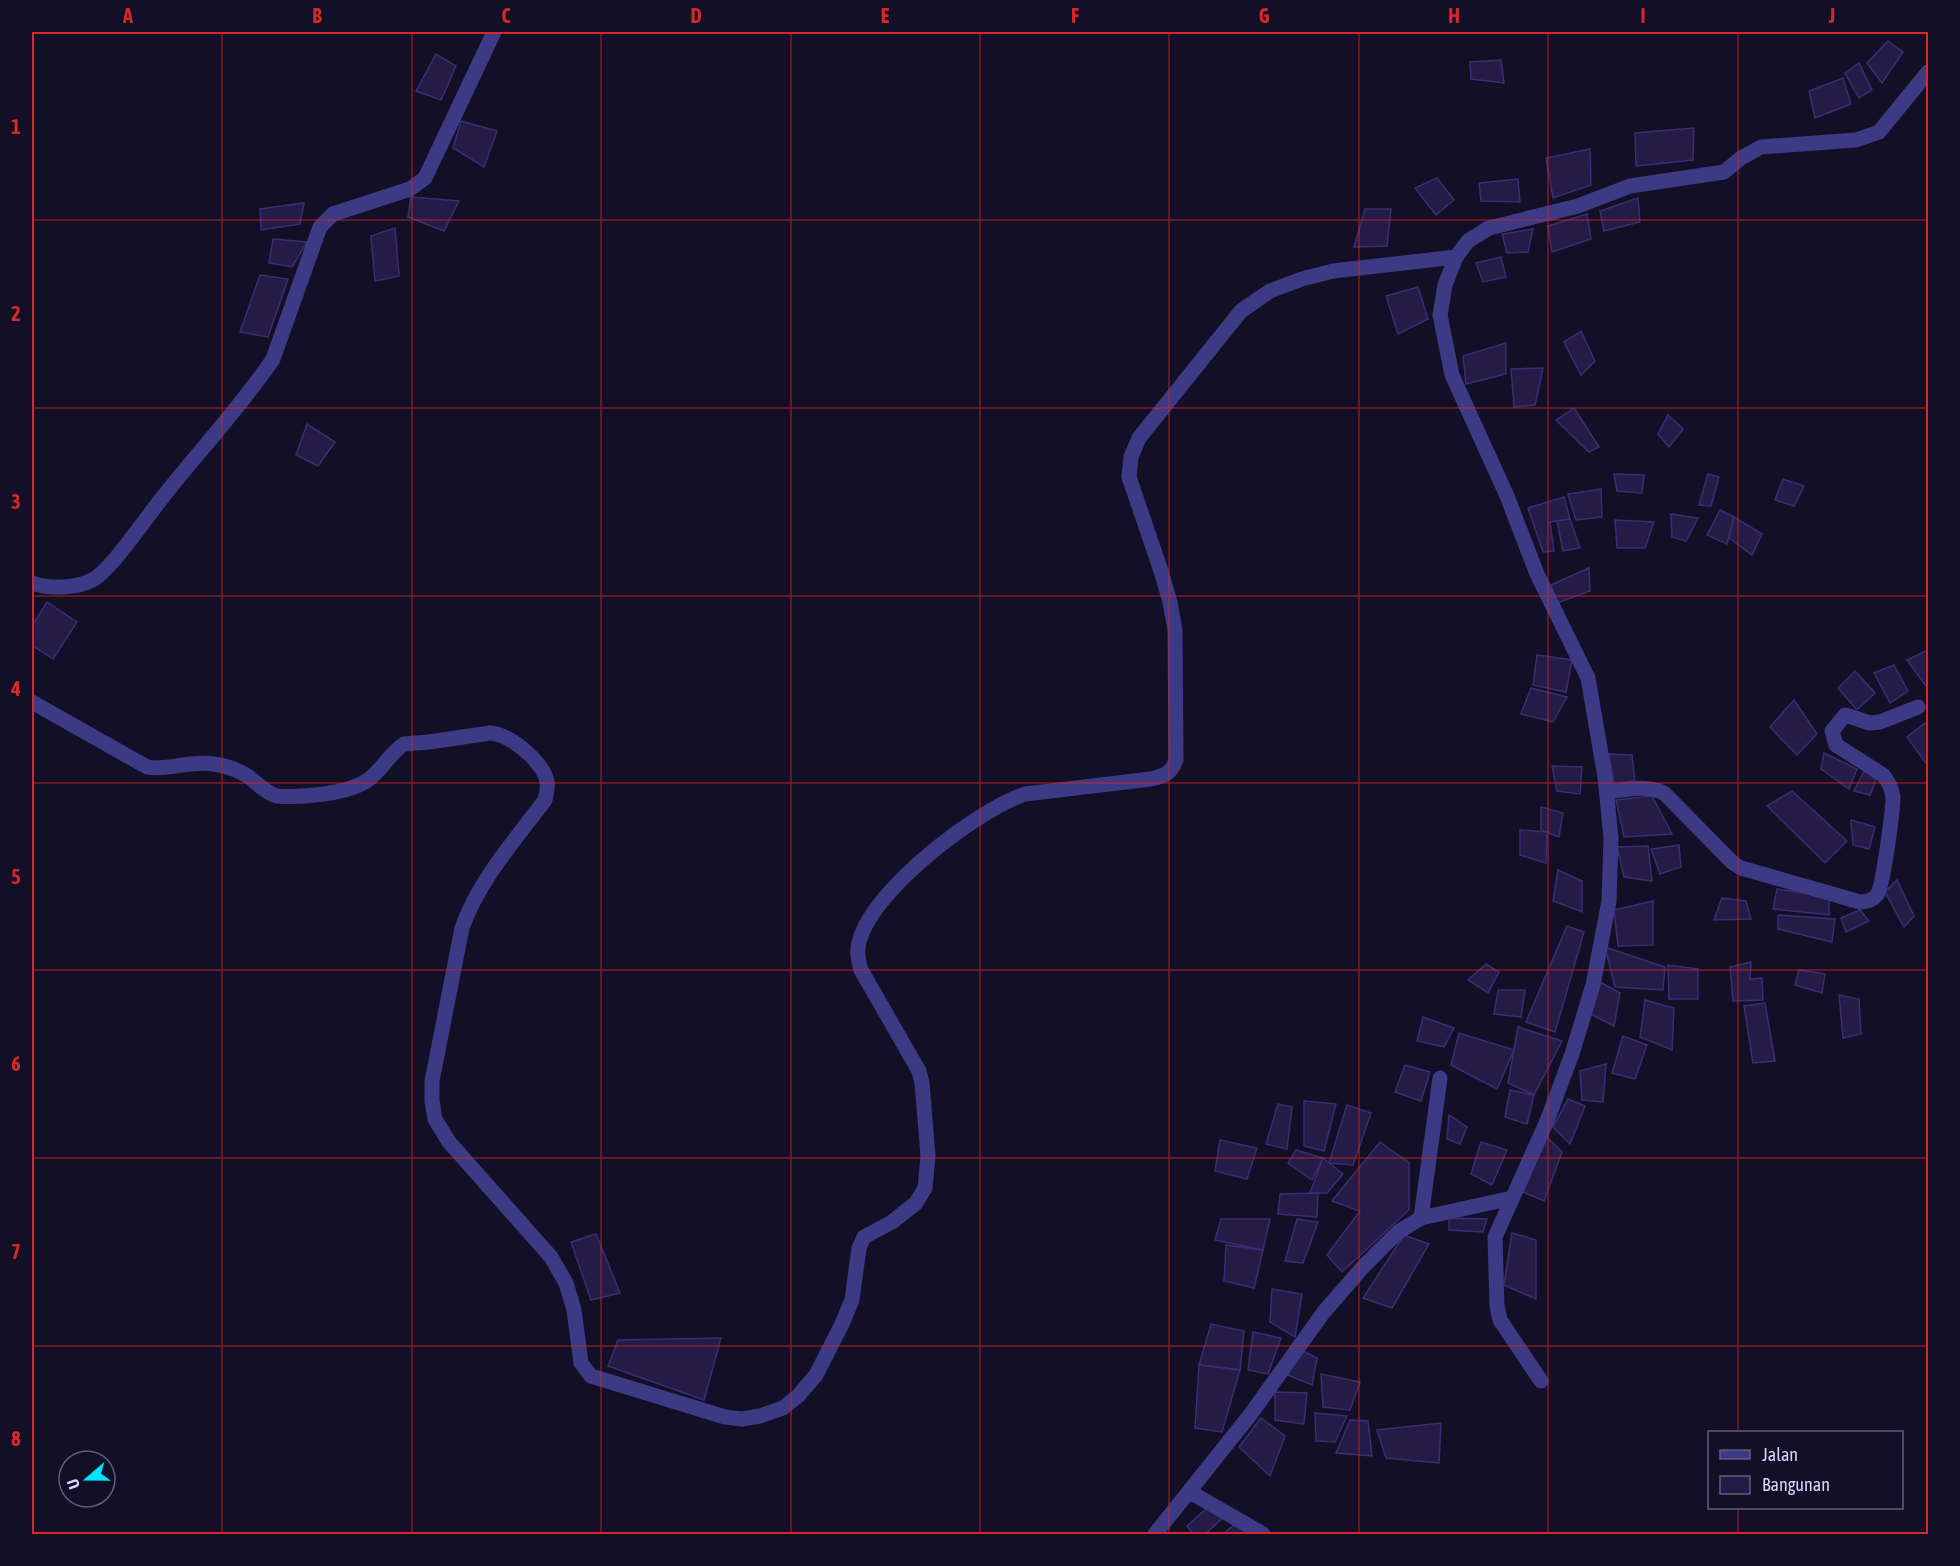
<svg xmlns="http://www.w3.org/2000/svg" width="1960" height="1566" font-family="'Asap Condensed',sans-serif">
  <rect width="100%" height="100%" fill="#130f26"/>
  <g fill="#241b47" stroke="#3b2d73" stroke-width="1.5">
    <path d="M 1888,41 L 1903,52 L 1882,83 L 1867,63 Z"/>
    <path d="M 436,54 L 456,66 L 441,100 L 416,91 Z"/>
    <path d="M 1501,60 L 1504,83 L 1471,79 L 1470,62 Z"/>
    <path d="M 1859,63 L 1872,90 L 1859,98 L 1845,73 Z"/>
    <path d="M 1843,78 L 1851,104 L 1815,118 L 1809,91 Z"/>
    <path d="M 461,121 L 497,131 L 484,167 L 453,148 Z"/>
    <path d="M 1694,128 L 1693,160 L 1636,166 L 1635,133 Z"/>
    <path d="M 1590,149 L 1591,185 L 1553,198 L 1546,158 Z"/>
    <path d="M 1437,178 L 1454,200 L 1436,215 L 1415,188 Z"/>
    <path d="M 1518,179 L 1520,202 L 1481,201 L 1479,183 Z"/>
    <path d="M 411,197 L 459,201 L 444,231 L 408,217 Z"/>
    <path d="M 1638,198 L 1640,222 L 1604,231 L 1600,211 Z"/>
    <path d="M 304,203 L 300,224 L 261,230 L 260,209 Z"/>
    <path d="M 1365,209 L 1391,209 L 1387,246 L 1354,247 Z"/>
    <path d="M 1587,214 L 1591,239 L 1552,252 L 1548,226 Z"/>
    <path d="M 395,228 L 399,276 L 375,281 L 371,236 Z"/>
    <path d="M 1533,229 L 1528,252 L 1507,253 L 1502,234 Z"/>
    <path d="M 273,239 L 307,242 L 292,267 L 269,263 Z"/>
    <path d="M 1501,257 L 1506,277 L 1483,282 L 1476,263 Z"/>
    <path d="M 260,275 L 288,279 L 268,337 L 240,332 Z"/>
    <path d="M 1418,287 L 1428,319 L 1398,334 L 1386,296 Z"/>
    <path d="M 1581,331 L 1595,361 L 1581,375 L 1564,342 Z"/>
    <path d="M 1506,343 L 1506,374 L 1466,384 L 1463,356 Z"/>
    <path d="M 1543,368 L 1535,405 L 1514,407 L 1511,369 Z"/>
    <path d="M 1574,408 L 1599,447 L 1589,452 L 1556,420 Z"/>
    <path d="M 1668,415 L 1683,429 L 1669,447 L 1658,434 Z"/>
    <path d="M 307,424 L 335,442 L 318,466 L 296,455 Z"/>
    <path d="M 1614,474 L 1644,475 L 1642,493 L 1617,491 Z"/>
    <path d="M 1708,474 L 1719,477 L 1711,506 L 1699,505 Z"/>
    <path d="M 1783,479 L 1804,486 L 1794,506 L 1775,500 Z"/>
    <path d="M 1601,489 L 1602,517 L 1576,520 L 1568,494 Z"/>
    <path d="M 1564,497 L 1570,519 L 1550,522 L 1554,551 L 1543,552 L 1528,508 Z"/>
    <path d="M 1720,510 L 1734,517 L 1727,544 L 1707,535 Z"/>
    <path d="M 1671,514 L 1698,518 L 1686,541 L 1672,537 Z"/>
    <path d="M 1734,517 L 1762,534 L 1752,555 L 1729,538 Z"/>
    <path d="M 1570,519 L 1580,548 L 1563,551 L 1557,521 Z"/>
    <path d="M 1615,520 L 1654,522 L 1645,548 L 1617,548 Z"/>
    <path d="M 1589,568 L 1590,591 L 1557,603 L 1551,585 Z"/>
    <path d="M 47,602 L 77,622 L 53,659 L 32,645 L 32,626 Z"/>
    <path d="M 1928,650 L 1928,683 L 1926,686 L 1907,660 Z"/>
    <path d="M 1537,655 L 1572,660 L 1566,692 L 1533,685 Z"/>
    <path d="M 1894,665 L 1908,691 L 1890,703 L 1874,673 Z"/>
    <path d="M 1855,671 L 1875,693 L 1857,710 L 1838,688 Z"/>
    <path d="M 1531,688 L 1567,697 L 1553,722 L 1521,714 Z"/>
    <path d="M 1794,700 L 1817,734 L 1797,755 L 1770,727 Z"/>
    <path d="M 1925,723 L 1928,729 L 1928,766 L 1907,737 Z"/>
    <path d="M 1824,753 L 1857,769 L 1849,789 L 1821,769 Z"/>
    <path d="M 1609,754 L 1632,755 L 1635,781 L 1614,783 Z"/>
    <path d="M 1552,766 L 1582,767 L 1580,794 L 1557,791 Z"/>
    <path d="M 1865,769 L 1876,780 L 1870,795 L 1854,791 Z"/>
    <path d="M 1792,791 L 1847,841 L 1825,863 L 1767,806 Z"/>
    <path d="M 1652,796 L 1672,834 L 1624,837 L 1616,800 Z"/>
    <path d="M 1541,807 L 1563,813 L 1559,837 L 1541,830 Z"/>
    <path d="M 1851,820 L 1875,827 L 1869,849 L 1853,845 Z"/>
    <path d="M 1520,830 L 1547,832 L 1546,863 L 1520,855 Z"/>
    <path d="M 1679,845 L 1681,867 L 1660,874 L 1651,849 Z"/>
    <path d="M 1648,846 L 1652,881 L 1624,877 L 1617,847 Z"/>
    <path d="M 1558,870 L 1582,881 L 1582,912 L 1553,901 Z"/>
    <path d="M 1897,880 L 1914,916 L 1904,927 L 1885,892 Z"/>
    <path d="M 1777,889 L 1829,896 L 1829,915 L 1773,909 Z"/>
    <path d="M 1722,898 L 1746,901 L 1751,919 L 1714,920 Z"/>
    <path d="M 1653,901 L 1653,945 L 1618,946 L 1614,910 Z"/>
    <path d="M 1860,910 L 1869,921 L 1846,932 L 1841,918 Z"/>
    <path d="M 1778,915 L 1835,919 L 1832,942 L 1778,929 Z"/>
    <path d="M 1567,926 L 1584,932 L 1555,1032 L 1526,1022 Z"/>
    <path d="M 1605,947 L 1665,967 L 1663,990 L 1615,987 Z"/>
    <path d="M 1751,962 L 1750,979 L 1762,978 L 1763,1000 L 1733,1001 L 1730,967 Z"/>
    <path d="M 1486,964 L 1499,972 L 1488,993 L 1468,980 Z"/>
    <path d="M 1668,965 L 1698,969 L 1698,999 L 1669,999 Z"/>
    <path d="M 1799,970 L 1825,974 L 1822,993 L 1795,985 Z"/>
    <path d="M 1598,981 L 1620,993 L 1614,1026 L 1587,1012 Z"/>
    <path d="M 1498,990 L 1525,990 L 1521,1017 L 1494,1014 Z"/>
    <path d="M 1839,995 L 1859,999 L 1861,1034 L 1843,1038 Z"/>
    <path d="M 1645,1000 L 1674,1008 L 1672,1050 L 1640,1037 Z"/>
    <path d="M 1765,1003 L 1775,1061 L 1753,1063 L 1744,1006 Z"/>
    <path d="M 1423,1017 L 1454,1028 L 1444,1047 L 1417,1041 Z"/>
    <path d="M 1518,1027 L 1562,1041 L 1534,1095 L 1508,1083 Z"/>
    <path d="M 1459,1033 L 1514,1050 L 1497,1089 L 1451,1065 Z"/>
    <path d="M 1623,1036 L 1647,1045 L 1635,1079 L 1612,1073 Z"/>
    <path d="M 1606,1064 L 1603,1102 L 1582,1100 L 1580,1071 Z"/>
    <path d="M 1405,1065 L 1430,1072 L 1421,1101 L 1395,1092 Z"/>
    <path d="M 1510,1090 L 1534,1095 L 1527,1124 L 1505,1117 Z"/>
    <path d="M 1568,1099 L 1585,1106 L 1570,1144 L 1553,1127 Z"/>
    <path d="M 1304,1101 L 1336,1104 L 1324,1151 L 1304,1146 Z"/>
    <path d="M 1278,1104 L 1292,1107 L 1287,1149 L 1266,1144 Z"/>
    <path d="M 1347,1105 L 1371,1113 L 1353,1165 L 1329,1163 Z"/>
    <path d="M 1449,1115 L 1467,1127 L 1460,1144 L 1447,1139 Z"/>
    <path d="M 1547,1137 L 1562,1152 L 1544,1201 L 1523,1192 Z"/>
    <path d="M 1220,1140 L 1257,1148 L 1247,1179 L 1215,1171 Z"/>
    <path d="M 1380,1142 L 1409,1163 L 1409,1210 L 1342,1272 L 1327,1255 L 1360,1211 L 1332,1201 Z"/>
    <path d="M 1481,1142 L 1507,1150 L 1492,1185 L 1471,1174 Z"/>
    <path d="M 1296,1150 L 1323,1158 L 1312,1180 L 1288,1163 Z"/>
    <path d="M 1323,1158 L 1343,1174 L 1327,1193 L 1310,1193 Z"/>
    <path d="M 1318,1193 L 1317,1217 L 1278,1214 L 1280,1194 Z"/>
    <path d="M 1449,1218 L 1487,1219 L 1483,1232 L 1449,1230 Z"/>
    <path d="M 1221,1219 L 1270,1219 L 1263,1250 L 1215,1240 Z"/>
    <path d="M 1297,1219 L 1318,1222 L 1303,1263 L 1285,1261 Z"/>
    <path d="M 1512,1233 L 1536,1240 L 1536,1299 L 1504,1285 Z"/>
    <path d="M 596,1234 L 620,1293 L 591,1300 L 571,1242 Z"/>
    <path d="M 1404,1235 L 1429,1244 L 1392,1308 L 1363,1298 Z"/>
    <path d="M 1226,1245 L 1263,1250 L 1254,1288 L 1224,1281 Z"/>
    <path d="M 1272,1289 L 1302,1294 L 1295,1337 L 1270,1322 Z"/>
    <path d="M 1211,1324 L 1244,1331 L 1240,1370 L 1199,1365 Z"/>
    <path d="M 1253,1332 L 1281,1338 L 1268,1374 L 1248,1370 Z"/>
    <path d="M 721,1338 L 704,1400 L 608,1366 L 618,1340 Z"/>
    <path d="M 1299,1349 L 1317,1358 L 1312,1385 L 1288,1375 Z"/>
    <path d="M 1199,1365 L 1240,1370 L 1222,1432 L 1195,1428 Z"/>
    <path d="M 1321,1374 L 1360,1382 L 1350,1410 L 1323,1407 Z"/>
    <path d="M 1275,1392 L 1307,1393 L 1304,1424 L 1275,1420 Z"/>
    <path d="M 1315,1413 L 1347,1416 L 1335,1442 L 1316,1441 Z"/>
    <path d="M 1261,1418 L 1285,1436 L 1270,1476 L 1239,1447 Z"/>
    <path d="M 1350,1420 L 1368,1421 L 1372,1456 L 1336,1453 Z"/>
    <path d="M 1441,1423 L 1439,1463 L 1386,1458 L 1377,1430 Z"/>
    <path d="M 1208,1507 L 1224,1517 L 1205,1534 L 1193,1534 L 1187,1526 Z"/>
    <path d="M 1234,1525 L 1251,1534 L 1223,1534 Z"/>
  </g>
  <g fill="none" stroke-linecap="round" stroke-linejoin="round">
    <g stroke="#3d3a85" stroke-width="15">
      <path d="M 32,583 C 49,589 77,589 94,579 C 113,567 146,518 162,498 C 198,452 240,408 273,359 L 320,227 L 333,214 L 410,189 L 425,178 L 494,32"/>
      <path d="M 32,702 L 147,767 C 167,771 191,760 214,764 C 226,766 239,770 249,777 C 258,784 266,793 277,796 C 301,798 348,794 368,780 C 382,770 390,753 404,744 L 429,742 L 490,733 C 510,734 542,761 547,781 C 548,788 547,793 545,800 C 515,840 479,880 462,928 L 432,1081 L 432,1101 L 435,1119 L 449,1142 L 551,1257 L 566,1283 L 574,1310 L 581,1363 L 591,1376 L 725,1417 L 742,1419 L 760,1416 L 783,1408 L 798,1396 L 816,1375 L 842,1324 L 852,1300 L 859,1248 L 864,1237 L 892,1222 L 916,1203 L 925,1188 L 928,1156 L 922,1083 L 919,1071 L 861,970 C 858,959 856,950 860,939 C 875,888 976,811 1025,794 L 1151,779 C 1164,776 1171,774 1176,760 L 1175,630 L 1170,602 L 1161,571 L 1129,477 L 1131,457 L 1139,438 L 1241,311 L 1270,291 L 1302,279 L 1333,271 L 1456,257"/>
      <path d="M 1607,792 C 1626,790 1646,784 1664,793 L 1733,863 L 1741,868 L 1860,902 C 1866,902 1872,901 1877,895 C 1883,887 1893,810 1893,797 C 1892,789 1888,781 1883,775 L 1836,745 L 1832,731 L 1845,715 L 1870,723 L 1880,722 L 1918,707"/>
      <path d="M 1421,1218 L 1440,1078"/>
      <path d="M 1541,1381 L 1500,1320 L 1497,1306 L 1495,1237 L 1547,1121 L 1572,1054 L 1593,985 L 1609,901 L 1611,838 L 1605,777 L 1588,678 L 1537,574 L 1507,496 L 1452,375 L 1440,315 L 1445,285 L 1456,257 L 1468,241 L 1489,228 L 1578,206 L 1630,186 L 1724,172 L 1741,158 L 1761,147 L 1856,140 L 1879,132 L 1928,72"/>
      <path d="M 1190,1492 L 1263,1534"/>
      <path d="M 1155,1534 L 1250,1415 L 1323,1313 L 1362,1268 L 1398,1232 L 1421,1218 L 1512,1198"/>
    </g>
  </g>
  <path fill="none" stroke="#d62828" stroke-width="1.5" stroke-opacity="0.55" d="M 222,32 L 222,1534M 412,32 L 412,1534M 601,32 L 601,1534M 791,32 L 791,1534M 980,32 L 980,1534M 1169,32 L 1169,1534M 1359,32 L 1359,1534M 1548,32 L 1548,1534M 1738,32 L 1738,1432M 32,220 L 1928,220M 32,408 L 1928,408M 32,596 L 1928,596M 32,783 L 1928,783M 32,970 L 1928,970M 32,1158 L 1928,1158M 32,1346 L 1928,1346M 1738,1508 L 1738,1534"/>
  <rect width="1960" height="1566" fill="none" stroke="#130f26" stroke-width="66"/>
  <rect x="1708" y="1431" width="195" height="78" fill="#130f26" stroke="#625e7d" stroke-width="1.5"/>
  <rect x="1720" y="1450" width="30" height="9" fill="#3d3a85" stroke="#625e7d" stroke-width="1.5"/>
  <text x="1762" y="1461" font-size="18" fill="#d9d4ff">Jalan</text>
  <rect x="1720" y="1476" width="30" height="18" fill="#241b47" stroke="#625e7d" stroke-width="1.5"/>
  <text x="1762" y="1491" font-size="18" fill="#d9d4ff">Bangunan</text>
  <g transform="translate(87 1479) rotate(250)"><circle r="28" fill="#130f26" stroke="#625e7d" stroke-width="1.5"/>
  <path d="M0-4.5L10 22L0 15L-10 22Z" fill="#00e5ff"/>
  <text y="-9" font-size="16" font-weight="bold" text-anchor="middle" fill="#d9d4ff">U</text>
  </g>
  <rect x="33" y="33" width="1894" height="1500" fill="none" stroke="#d62828" stroke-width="2"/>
  <g font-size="20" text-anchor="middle" font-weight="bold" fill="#d62828">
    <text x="128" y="23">A</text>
    <text x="317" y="23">B</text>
    <text x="506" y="23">C</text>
    <text x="696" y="23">D</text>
    <text x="885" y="23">E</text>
    <text x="1075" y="23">F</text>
    <text x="1264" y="23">G</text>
    <text x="1454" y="23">H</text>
    <text x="1643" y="23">I</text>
    <text x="1832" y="23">J</text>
    <text x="16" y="134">1</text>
    <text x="16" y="321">2</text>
    <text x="16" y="509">3</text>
    <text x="16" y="696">4</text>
    <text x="16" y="884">5</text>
    <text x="16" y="1071">6</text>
    <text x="16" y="1259">7</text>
    <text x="16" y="1446">8</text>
  </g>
</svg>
